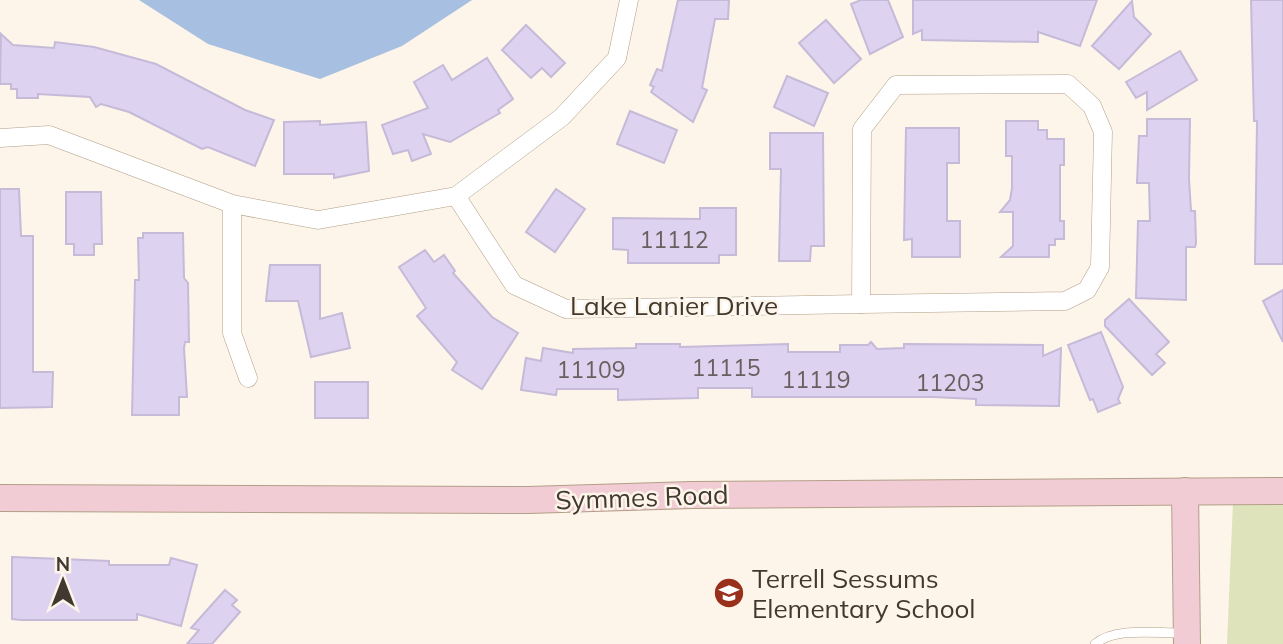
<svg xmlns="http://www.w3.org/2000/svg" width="1283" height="644" font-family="Mulish,sans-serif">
  <rect width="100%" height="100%" fill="#fdf5ea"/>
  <path fill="#dee3bb" d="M 1233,502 L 1283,502 L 1283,644 L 1227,644 Z"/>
  <path fill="#a7bfe0" d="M 139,0 L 472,0 L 402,46 L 320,79 L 208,44 Z"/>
  <g fill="#ddd3f0" stroke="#c5bad7" stroke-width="2">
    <path d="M 678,0 L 729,0 L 728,19 L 715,19 L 702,88 L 707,90 L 693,122 L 651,92 L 654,87 L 650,85 L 657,69 L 662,71 Z"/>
    <path d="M 861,0 L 888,0 L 903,37 L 870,54 L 851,4 Z"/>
    <path d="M 913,0 L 1097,0 L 1080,46 L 1038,32 L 1038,42 L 922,40 L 922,30 L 913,34 Z"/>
    <path d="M 1251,0 L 1283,0 L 1283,264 L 1255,264 L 1257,121 L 1254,121 Z"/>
    <path d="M 1132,1 L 1134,17 L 1151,34 L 1119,69 L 1092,46 Z"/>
    <path d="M 826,20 L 861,59 L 834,83 L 799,43 Z"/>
    <path d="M 526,25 L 565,63 L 551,77 L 542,68 L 531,78 L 502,50 Z"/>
    <path d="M 1,34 L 13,45 L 54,48 L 55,42 L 94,47 L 156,64 L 245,110 L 274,120 L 255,166 L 208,147 L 202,149 L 129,112 L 101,104 L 96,107 L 90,97 L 38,94 L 38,98 L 17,98 L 17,89 L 11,89 L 11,84 L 0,84 Z"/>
    <path d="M 1180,51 L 1197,80 L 1147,110 L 1147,92 L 1136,98 L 1126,82 Z"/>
    <path d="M 487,58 L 513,99 L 498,110 L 500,113 L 450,142 L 423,134 L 431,154 L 412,161 L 408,150 L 393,154 L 382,125 L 428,108 L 414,82 L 443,65 L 452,80 Z"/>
    <path d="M 787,76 L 828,93 L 814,126 L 774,107 Z"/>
    <path d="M 630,111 L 677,130 L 664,163 L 617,144 Z"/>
    <path d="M 1147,119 L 1190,119 L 1189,179 L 1191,211 L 1195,211 L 1196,243 L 1195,247 L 1186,247 L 1186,300 L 1136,298 L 1138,221 L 1150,221 L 1149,183 L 1137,183 L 1139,136 L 1147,136 Z"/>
    <path d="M 320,121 L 320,125 L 366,122 L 369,171 L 334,178 L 334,174 L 284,174 L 284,122 Z"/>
    <path d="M 1006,121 L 1038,121 L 1038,130 L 1047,130 L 1047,139 L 1064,139 L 1064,165 L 1060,165 L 1060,221 L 1064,221 L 1064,239 L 1055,239 L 1055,245 L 1049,245 L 1049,257 L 1001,257 L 1013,246 L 1013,212 L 1000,212 L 1010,200 L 1012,188 L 1012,156 L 1006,156 Z"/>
    <path d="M 906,128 L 959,128 L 959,163 L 947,163 L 947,221 L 960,221 L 960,257 L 912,257 L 912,239 L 904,240 Z"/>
    <path d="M 770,133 L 823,133 L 824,246 L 811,246 L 810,261 L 779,261 L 781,169 L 770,169 Z"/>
    <path d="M 0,189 L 19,189 L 21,236 L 33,236 L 33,372 L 53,372 L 52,407 L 0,408 Z"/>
    <path d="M 556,189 L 585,209 L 555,252 L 526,232 Z"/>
    <path d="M 66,192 L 101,192 L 102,244 L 94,244 L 94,255 L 74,255 L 74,244 L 66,244 Z"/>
    <path d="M 700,208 L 736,208 L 736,255 L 719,255 L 719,263 L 628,263 L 628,250 L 613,249 L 613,218 L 700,219 Z"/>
    <path d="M 143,233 L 183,233 L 184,278 L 188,283 L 189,342 L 185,342 L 184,348 L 187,397 L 179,397 L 179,415 L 132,415 L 135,280 L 139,280 L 138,238 L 143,238 Z"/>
    <path d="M 425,250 L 434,262 L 444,255 L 455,271 L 453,273 L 492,317 L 518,333 L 482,389 L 452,370 L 457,362 L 417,316 L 426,308 L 399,267 Z"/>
    <path d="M 270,265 L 320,265 L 320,319 L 342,313 L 350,348 L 311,357 L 298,301 L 266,301 Z"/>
    <path d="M 1283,290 L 1283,342 L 1263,301 Z"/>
    <path d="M 1129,299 L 1169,342 L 1156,354 L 1165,363 L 1152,375 L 1105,326 L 1105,320 Z"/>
    <path d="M 1101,332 L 1123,387 L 1118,399 L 1120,403 L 1098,412 L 1093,399 L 1090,400 L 1068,345 Z"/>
    <path d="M 871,342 L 877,349 L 904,348 L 904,344 L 1043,345 L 1043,356 L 1061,348 L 1059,406 L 976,405 L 976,399 L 932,397 L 752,397 L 752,388 L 698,388 L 698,398 L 654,399 L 618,400 L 618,389 L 557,389 L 556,395 L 521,390 L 526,358 L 541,361 L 543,348 L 573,353 L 573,349 L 636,348 L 636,344 L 680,344 L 680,347 L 788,344 L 788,352 L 840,352 L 840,345 L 868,345 Z"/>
    <rect x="315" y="382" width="53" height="36"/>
    <path d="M 12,557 L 109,561 L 109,565 L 169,565 L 171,558 L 197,565 L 181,626 L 137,614 L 137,620 L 21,620 L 12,619 Z"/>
    <path d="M 225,590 L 237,600 L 232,605 L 240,612 L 212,644 L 187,644 L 199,630 L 191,628 Z"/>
  </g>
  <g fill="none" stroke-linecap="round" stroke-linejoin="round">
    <g stroke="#b29f87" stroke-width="10">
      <path id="lane" d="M 1095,644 C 1116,626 1158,634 1185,633"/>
    </g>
    <g stroke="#b29f87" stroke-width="19">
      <g id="street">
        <path d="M 1068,84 L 1092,106 L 1103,132 L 1100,267 L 1087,290 L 1065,301 L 861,304 L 862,129 L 896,85 Z"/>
        <path d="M 0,138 L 49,135 L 232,204 L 318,220 L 456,196 L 562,117 L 617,58 L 629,0"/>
        <path d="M 456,196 L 514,285 L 566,309 L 861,304"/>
        <path d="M 232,204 L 232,333 L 248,378"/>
      </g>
    </g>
    <g stroke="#b29f87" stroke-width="28">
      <g id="secondary">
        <path d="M 1185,491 L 1187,644"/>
        <path d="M 0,498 L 528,500 L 692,495 L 1283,491"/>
      </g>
    </g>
    <use href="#lane" stroke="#fff" stroke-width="9"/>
    <use href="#street" stroke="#fff" stroke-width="18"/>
    <use href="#secondary" stroke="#f2ccd5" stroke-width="26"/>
  </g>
  <defs>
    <g id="school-disc" transform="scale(1.575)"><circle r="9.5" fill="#99301c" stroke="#fdf5ea"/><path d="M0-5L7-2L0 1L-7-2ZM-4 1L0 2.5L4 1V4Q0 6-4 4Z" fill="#fff"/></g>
  </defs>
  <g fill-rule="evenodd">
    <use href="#school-disc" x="729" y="593"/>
  </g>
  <g text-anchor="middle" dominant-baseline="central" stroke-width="5" stroke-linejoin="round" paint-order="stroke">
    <g font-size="23" fill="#68605f">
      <text x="674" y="239">11112</text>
      <text x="726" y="367">11115</text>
      <text x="591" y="369">11109</text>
      <text x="816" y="379">11119</text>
      <text x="950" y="382">11203</text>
    </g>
    <g font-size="26" fill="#41392f" stroke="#fdf5ea">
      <text x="674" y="305">Lake Lanier Drive</text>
      <text transform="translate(642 497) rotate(-2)">Symmes Road</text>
    </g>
    <g font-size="26" fill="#41392f" stroke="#fdf5ea" text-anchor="start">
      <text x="752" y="578">Terrell Sessums<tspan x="752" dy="30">Elementary School</tspan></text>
    </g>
  </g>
  <g transform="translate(63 581)" stroke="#fdf5ea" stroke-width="5" paint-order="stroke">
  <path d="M0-5L12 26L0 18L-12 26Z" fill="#41392f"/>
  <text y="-10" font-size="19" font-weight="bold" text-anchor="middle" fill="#41392f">N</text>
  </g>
</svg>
